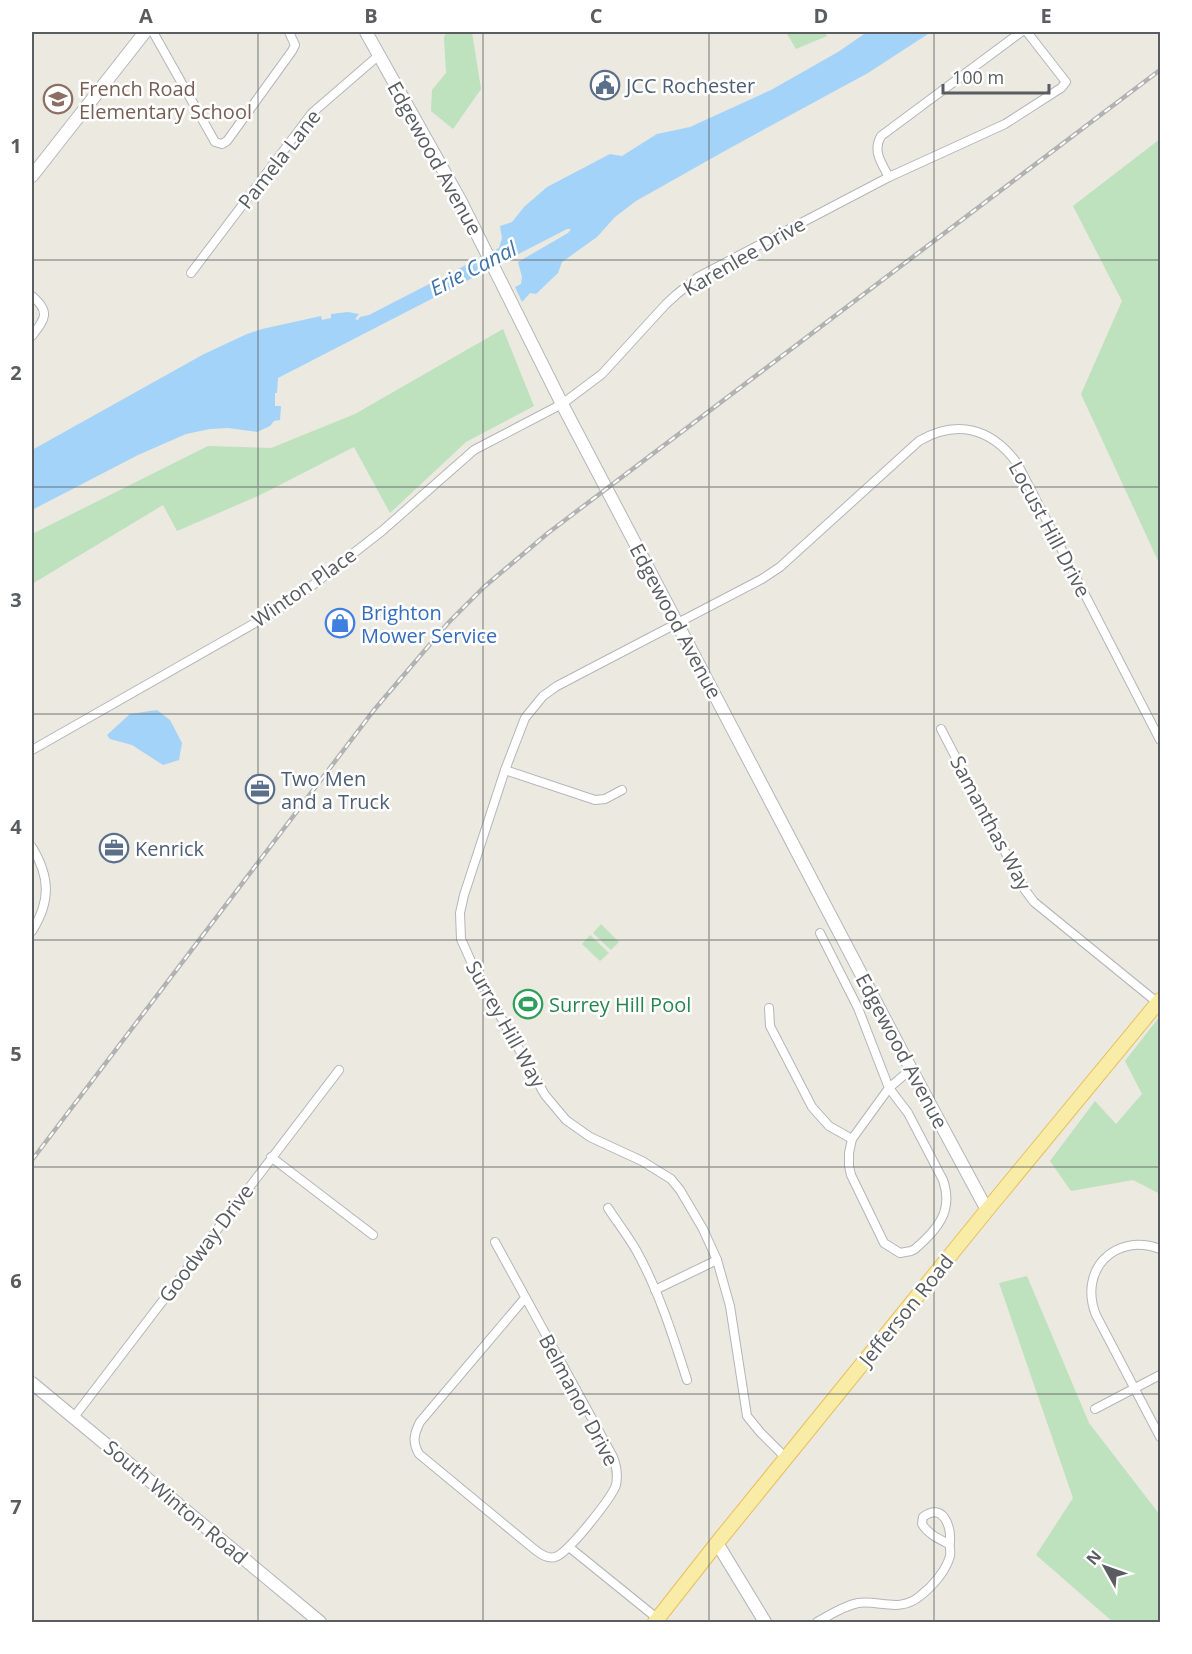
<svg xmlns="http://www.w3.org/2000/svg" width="1192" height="1654" font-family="'Open Sans',sans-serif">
  <rect width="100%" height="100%" fill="#ebe9e0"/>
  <g fill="#bee1be">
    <path d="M 446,32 L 472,32 L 481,89 L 453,129 L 431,111 L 432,90 L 446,73 L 444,38 Z"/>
    <path d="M 786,32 L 824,32 L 827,36 L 796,49 Z"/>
    <path d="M 1160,139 L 1160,565 L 1081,394 L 1122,301 L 1073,206 Z"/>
    <path d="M 503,329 L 534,406 L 466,442 L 390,513 L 354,447 L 258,496 L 177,531 L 163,505 L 32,584 L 32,534 L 208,446 L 271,448 L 355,414 Z"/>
    <path d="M 601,924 L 619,942 L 611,950 L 593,933 Z"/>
    <path d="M 590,935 L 609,953 L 600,961 L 582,944 Z"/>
    <path d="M 1160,1016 L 1160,1194 L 1133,1180 L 1071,1191 L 1050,1161 L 1095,1101 L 1116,1124 L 1142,1094 L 1125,1061 Z"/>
    <path d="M 1027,1276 L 1089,1423 L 1160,1515 L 1160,1622 L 1113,1622 L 1036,1555 L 1073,1498 L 999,1283 Z"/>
  </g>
  <g fill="#a3d3f9">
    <path d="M 867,32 L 931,32 L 868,73 L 730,148 L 636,201 L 615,217 L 597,237 L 562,262 L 558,273 L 536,294 L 530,293 L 522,302 L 515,287 L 521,284 L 522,277 L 518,262 L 568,233 L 571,229 L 567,229 L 278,378 L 277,393 L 275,393 L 275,406 L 281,406 L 280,420 L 274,421 L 270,426 L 257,432 L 228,428 L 210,429 L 186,434 L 138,455 L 32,510 L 32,450 L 204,354 L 247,334 L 262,329 L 321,316 L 322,320 L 331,318 L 331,314 L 348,312 L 359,314 L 355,319 L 358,320 L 360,317 L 369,315 L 499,248 L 502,238 L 500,226 L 512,222 L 524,207 L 547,187 L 610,154 L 622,156 L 657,134 L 690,127 L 771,90 L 838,52 Z"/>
    <path d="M 157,710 L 170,720 L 182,743 L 179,760 L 163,765 L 132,745 L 110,739 L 107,735 L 130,714 Z"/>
  </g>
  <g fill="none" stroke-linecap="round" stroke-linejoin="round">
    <g stroke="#b3b6ba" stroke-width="10">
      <g id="street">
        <path d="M 153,32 L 215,142 L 222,144 L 227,141 L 292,51 L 295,45 L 289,32"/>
        <path d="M 889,177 C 882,164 872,151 881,136 L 1021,32"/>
        <path d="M 191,273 L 312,113 L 378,56"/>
        <path d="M 32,296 C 51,312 45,319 32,336"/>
        <path d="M 941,729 L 1025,890 L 1034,902 L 1158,1003"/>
        <path d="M 32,750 L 269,615 L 305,591 L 382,531 L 474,450 L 562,404 L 602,374 L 666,304 L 677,294 L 698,277 L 889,177 L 1005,124 L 1061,88 L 1066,82 L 1027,32"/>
        <path d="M 505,770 L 595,800 L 605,799 L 622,790"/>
        <path d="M 32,847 C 50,877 51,901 32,931"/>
        <path d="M 820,933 L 858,1008 L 889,1088 L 908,1113 L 943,1180 C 954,1211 937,1230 915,1249 L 911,1251 L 900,1253 L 884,1243 L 851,1175 L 849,1166 L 849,1153 L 852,1139 L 889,1088 L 911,1069"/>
        <path d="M 769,1008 L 770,1026 L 812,1107 L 829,1126 L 852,1139"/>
        <path d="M 271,1157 L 373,1235"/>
        <path d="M 608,1208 C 617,1222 628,1236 636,1250 C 659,1291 673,1336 687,1380"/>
        <path d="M 495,1242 L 613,1457 C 617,1467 618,1475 616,1485 C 612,1497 567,1555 555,1557 C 547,1559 541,1554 534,1549 L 419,1454 C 412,1442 414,1434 420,1422 L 525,1298"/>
        <path d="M 1160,1249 C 1115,1232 1078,1270 1096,1315 L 1160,1437"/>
        <path d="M 655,1290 L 717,1260"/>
        <path d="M 1095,1409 L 1160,1375"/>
        <path d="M 74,1417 L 339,1070"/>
        <path d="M 786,1458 L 760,1432 L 747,1416 L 730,1306 L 717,1260 L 703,1229 L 680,1190 L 671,1179 L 642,1161 L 590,1137 L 566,1120 L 545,1095 L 478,977 L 461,939 L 460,913 L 464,895 L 505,770 L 525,718 L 543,696 L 557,686 L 762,579 L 780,567 L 919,441 C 957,419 991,428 1017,463 L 1160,740"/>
        <path d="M 569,1547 L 658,1619"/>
        <path d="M 817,1622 C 830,1615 843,1606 858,1603 C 880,1600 900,1613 920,1596 C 932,1587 946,1571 950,1556 C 951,1551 949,1547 950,1542 C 951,1526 943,1502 923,1517 L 922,1524 C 928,1534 939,1539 949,1544"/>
      </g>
    </g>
    <g stroke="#b4b7bc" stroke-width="14">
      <g id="secondary">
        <path d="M 366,32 L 460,200 L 562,404 L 911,1069 L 987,1210"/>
        <path d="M 32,176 L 145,32"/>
        <path d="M 32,1383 L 320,1622"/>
        <path d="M 717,1543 L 765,1622"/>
      </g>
    </g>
    <g stroke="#e7c15d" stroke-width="16">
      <path id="primary" d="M 655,1622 L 717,1543 L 987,1210 L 1160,1000"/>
    </g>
    <use href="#street" stroke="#fff" stroke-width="8"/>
    <use href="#secondary" stroke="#fff" stroke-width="12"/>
    <use href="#primary" stroke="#f9eca7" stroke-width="14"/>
    <g stroke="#b1b2b2" stroke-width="4.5">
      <path id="rail" d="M 32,1160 L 374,710 L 449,622 L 484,587 L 548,533 L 1160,70"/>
    </g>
    <use href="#rail" stroke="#fff" stroke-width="2" stroke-dasharray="7" stroke-linecap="butt"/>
  </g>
  <path fill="none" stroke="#595c60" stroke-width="1.5" stroke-opacity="0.55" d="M 258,32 L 258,1622M 483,32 L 483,1622M 709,32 L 709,1622M 934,32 L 934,1622M 32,260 L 1160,260M 32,487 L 1160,487M 32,714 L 1160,714M 32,940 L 1160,940M 32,1167 L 1160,1167M 32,1394 L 1160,1394"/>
  <defs>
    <g id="civic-ring" transform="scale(1.5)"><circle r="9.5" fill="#fff" stroke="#5c6f8a" stroke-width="1.5"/><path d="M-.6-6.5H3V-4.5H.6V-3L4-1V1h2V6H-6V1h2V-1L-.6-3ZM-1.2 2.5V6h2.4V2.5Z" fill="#5c6f8a"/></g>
    <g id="school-ring" transform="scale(1.5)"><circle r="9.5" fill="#fff" stroke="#8d6e63" stroke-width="1.5"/><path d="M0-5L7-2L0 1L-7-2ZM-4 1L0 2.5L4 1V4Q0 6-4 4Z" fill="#8d6e63"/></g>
    <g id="shop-ring" transform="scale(1.5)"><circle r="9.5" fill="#fff" stroke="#3f7fe0" stroke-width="1.5"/><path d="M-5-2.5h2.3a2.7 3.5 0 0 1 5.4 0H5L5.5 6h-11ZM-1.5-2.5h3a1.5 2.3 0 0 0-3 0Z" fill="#3f7fe0"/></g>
    <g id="office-ring" transform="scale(1.5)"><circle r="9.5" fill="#fff" stroke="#5c6f8a" stroke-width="1.5"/><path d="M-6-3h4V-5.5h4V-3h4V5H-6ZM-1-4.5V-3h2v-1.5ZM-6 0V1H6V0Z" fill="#5c6f8a"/></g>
    <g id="stadium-ring" transform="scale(1.5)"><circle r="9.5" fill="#fff" stroke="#2e9e5b" stroke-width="1.5"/><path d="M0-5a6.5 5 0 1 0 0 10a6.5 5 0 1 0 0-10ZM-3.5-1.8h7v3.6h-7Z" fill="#2e9e5b"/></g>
  </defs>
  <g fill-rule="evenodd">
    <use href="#civic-ring" x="605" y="85"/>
    <use href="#school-ring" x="58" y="99"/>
    <use href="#shop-ring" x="340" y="623"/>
    <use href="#office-ring" x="260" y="789"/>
    <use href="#office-ring" x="114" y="848"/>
    <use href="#stadium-ring" x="528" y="1004"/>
  </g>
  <g text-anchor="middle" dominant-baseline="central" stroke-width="5" stroke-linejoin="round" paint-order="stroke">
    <g font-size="20" fill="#4e5e75" stroke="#fff" text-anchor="start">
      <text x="626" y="85">JCC Rochester</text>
      <text x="281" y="778">Two Men<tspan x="281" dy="23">and a Truck</tspan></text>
      <text x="135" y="848">Kenrick</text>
    </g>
    <g font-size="20" fill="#785e54" stroke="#fff" text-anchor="start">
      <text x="79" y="88">French Road<tspan x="79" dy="23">Elementary School</tspan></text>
    </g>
    <g font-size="20" fill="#595c60" stroke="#fff">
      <text transform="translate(435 158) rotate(61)">Edgewood Avenue</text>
      <text transform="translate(279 159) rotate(-52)">Pamela Lane</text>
      <text transform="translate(744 256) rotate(-30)">Karenlee Drive</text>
      <text transform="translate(1050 529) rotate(62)">Locust Hill Drive</text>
      <text transform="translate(304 587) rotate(-35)">Winton Place</text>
      <text transform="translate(676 621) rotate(62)">Edgewood Avenue</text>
      <text transform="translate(991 823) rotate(62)">Samanthas Way</text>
      <text transform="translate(506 1024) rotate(61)">Surrey Hill Way</text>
      <text transform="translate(902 1051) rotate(62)">Edgewood Avenue</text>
      <text transform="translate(206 1243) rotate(-53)">Goodway Drive</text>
      <text transform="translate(906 1310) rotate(-51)">Jefferson Road</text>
      <text transform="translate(579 1400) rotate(62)">Belmanor Drive</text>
      <text transform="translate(176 1502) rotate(40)">South Winton Road</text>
    </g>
    <g font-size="20" fill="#366cbe" stroke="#fff" text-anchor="start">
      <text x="361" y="612">Brighton<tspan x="361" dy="23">Mower Service</tspan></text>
    </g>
    <g font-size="20" fill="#27864d" stroke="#fff" text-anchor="start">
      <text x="549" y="1004">Surrey Hill Pool</text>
    </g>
    <g font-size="21" font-style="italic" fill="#4274a8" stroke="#fff">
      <text transform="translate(473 268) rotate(-27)">Erie Canal</text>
    </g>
  </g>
  <rect width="1192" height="1654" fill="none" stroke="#ffffff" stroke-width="66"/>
  <g transform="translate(1105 1567) rotate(310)" stroke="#ffffff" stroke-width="4.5" paint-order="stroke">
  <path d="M0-4.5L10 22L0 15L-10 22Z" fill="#595c60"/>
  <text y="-9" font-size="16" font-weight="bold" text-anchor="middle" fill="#595c60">N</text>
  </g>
  <path d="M943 84v9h106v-9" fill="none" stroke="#595c60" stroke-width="3"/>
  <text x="952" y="84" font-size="18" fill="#595c60" stroke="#ffffff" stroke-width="4.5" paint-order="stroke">100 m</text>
  <rect x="33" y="33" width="1126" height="1588" fill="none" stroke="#595c60" stroke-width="2"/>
  <g font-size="20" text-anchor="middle" font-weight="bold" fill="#595c60">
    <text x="146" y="23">A</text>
    <text x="371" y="23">B</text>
    <text x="596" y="23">C</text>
    <text x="821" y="23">D</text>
    <text x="1046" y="23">E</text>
    <text x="16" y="153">1</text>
    <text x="16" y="380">2</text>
    <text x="16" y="607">3</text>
    <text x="16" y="834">4</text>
    <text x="16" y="1061">5</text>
    <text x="16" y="1288">6</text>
    <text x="16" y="1514">7</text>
  </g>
</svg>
